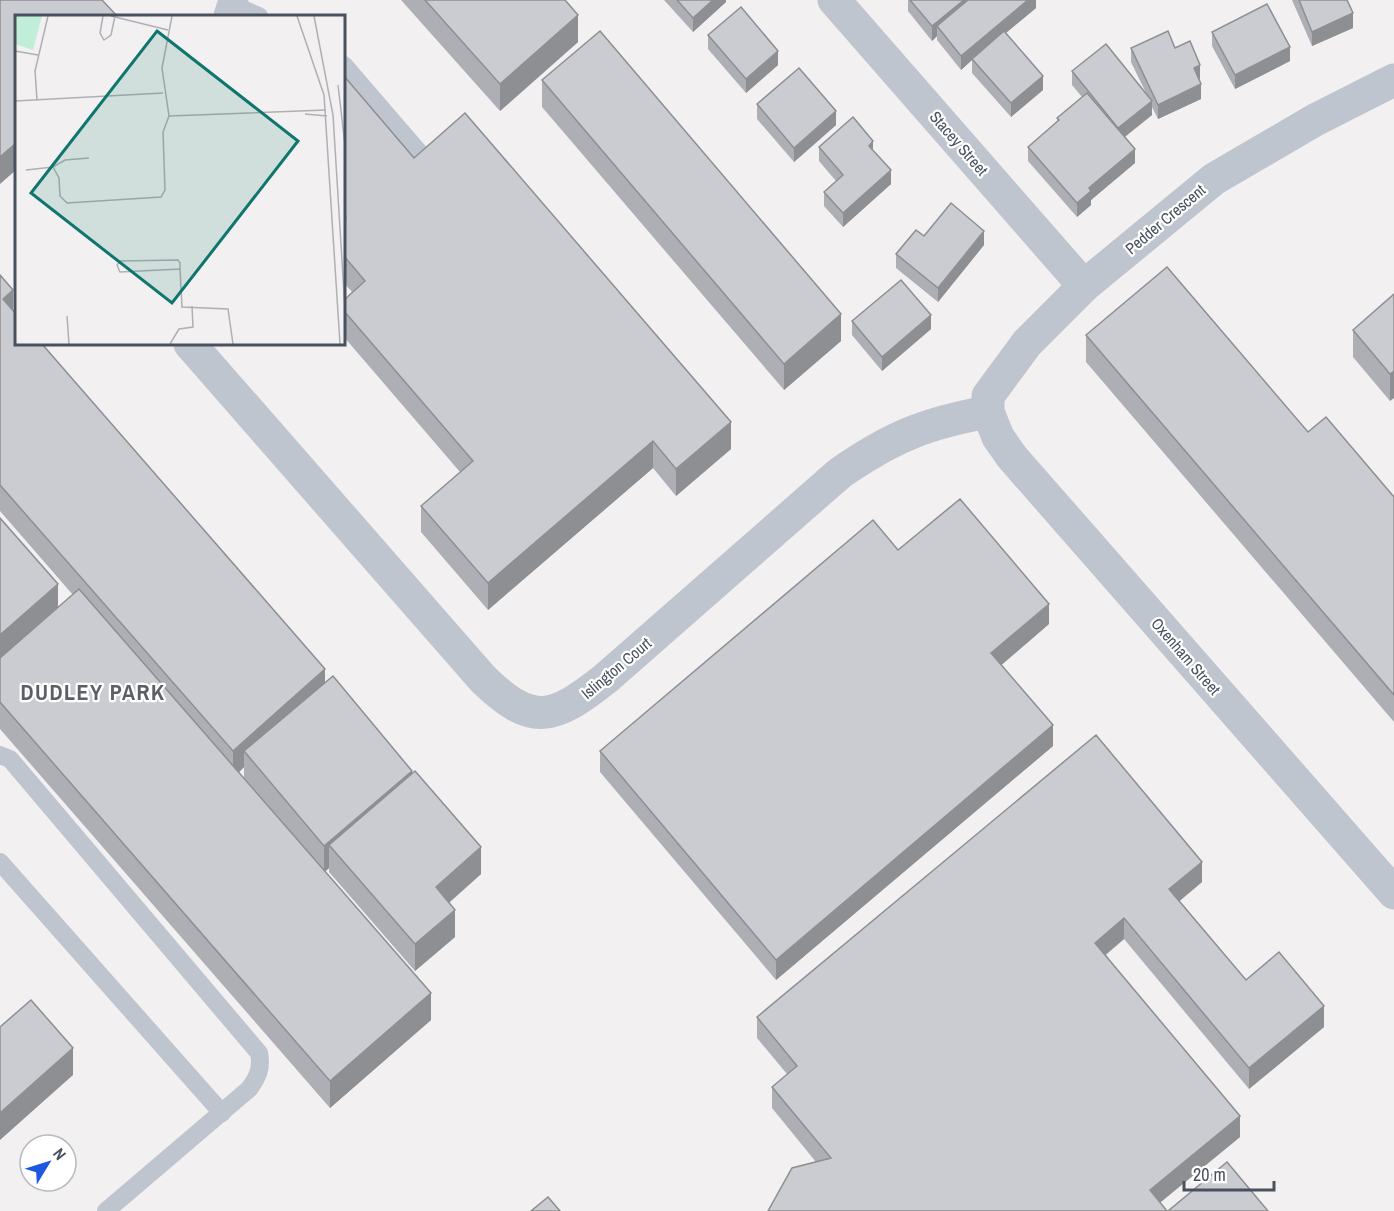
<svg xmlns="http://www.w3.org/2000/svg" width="1394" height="1211" font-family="'Archivo Narrow',sans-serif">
  <rect width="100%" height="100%" fill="#f2f0f0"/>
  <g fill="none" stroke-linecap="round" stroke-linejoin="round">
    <g stroke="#bec5ce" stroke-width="18">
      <path d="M 228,3 L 259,16"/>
      <path d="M 344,65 L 431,166"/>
      <path d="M 0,755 L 10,759 L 259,1053 C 262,1068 258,1077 249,1089 L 106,1211"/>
      <path d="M 0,862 L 222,1113"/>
    </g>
    <g stroke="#bec5ce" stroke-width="33">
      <path d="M 834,0 L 1084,286"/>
      <path d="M 230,16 L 233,7"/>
      <path d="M 1394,80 L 1315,120 L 1214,179 L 1084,286 L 1027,343 L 988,396 L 988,412 L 998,437 L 1012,457 L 1394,893"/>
      <path d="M 190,344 L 483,679 C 533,728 554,719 605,679 L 840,473 C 892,437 926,423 988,412"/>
    </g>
  </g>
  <g fill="#aeafb5" fill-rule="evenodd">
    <path d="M 401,0 L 565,0 L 578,42 L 500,111 Z"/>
    <path d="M 664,0 L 726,0 L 726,2 L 693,32 Z"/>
    <path d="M 908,0 L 1036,0 L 1036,8 L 1006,33 L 1043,90 L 1011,117 L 972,73 L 972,60 L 961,70 L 937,40 L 937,36 L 932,41 L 908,11 Z"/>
    <path d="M 1292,0 L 1347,0 L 1353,28 L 1312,46 Z"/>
    <path d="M 1212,32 L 1290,61 L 1235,89 L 1212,46 Z"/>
    <path d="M 708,35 L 778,65 L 746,93 L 708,49 Z"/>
    <path d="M 1131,48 L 1175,48 L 1200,79 L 1199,79 L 1201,99 L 1158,119 L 1152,107 L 1152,115 L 1125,137 L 1135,163 L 1091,200 L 1091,205 L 1077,217 L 1028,161 L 1028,147 L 1057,122 L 1057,118 L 1082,97 L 1072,85 L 1072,71 L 1146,93 L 1131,62 Z"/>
    <path d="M 344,76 L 414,158 L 731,449 L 676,496 L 653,468 L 488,610 L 421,532 L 421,506 L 460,472 L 344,337 L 344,300 L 352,292 L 344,283 Z"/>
    <path d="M 542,80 L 841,341 L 784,390 L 542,107 Z"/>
    <path d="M 757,104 L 836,125 L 794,162 L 757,119 Z"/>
    <path d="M 819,147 L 873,150 L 891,184 L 843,227 L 824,206 L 824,192 L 836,181 L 819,161 Z"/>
    <path d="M 924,236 L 984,245 L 938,302 L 896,268 L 896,254 Z"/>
    <path d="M 0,275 L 13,310 L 325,683 L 412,773 L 481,874 L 449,903 L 455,937 L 415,971 L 329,872 L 329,868 L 325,872 L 431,1020 L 330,1108 L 0,729 L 0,518 L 58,608 L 73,595 L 0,511 ZM 244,767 L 244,778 L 283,823 L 238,773 Z"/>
    <path d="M 1394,294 L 1390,401 L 1353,357 L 1353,330 Z"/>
    <path d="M 852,321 L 931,329 L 882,371 L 852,335 Z"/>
    <path d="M 1086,335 L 1394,497 L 1394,722 L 1086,362 Z"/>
    <path d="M 1049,624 L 1001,665 L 1053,746 L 776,980 L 600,772 L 600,751 Z"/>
    <path d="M 1202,882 L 1179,901 L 1246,980 L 1324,1027 L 1249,1089 L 1124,939 L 1106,955 L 1240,1137 L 1160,1202 L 816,1162 L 772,1108 L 772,1087 L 787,1074 L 757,1038 L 757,1017 Z"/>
  </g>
  <g fill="#8d8f93">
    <path d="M 713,0 L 726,0 L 726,2 L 693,32 L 693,18 Z"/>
    <path d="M 964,0 L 981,0 L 937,26 L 937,36 L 932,41 L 932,26 Z"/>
    <path d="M 1028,0 L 1036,0 L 1036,8 L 973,60 L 972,59 L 972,60 L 961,70 L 961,56 Z"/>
    <path d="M 1353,13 L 1353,28 L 1312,46 L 1312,32 Z"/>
    <path d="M 578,15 L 578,42 L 500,111 L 500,84 Z"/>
    <path d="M 1290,47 L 1290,61 L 1235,89 L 1235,75 Z"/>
    <path d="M 778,51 L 778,65 L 746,93 L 746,79 Z"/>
    <path d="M 1200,65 L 1200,79 L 1194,82 L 1194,68 Z"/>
    <path d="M 1043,76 L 1043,90 L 1011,117 L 1011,103 Z"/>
    <path d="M 1201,84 L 1201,99 L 1158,119 L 1158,105 Z"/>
    <path d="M 1152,101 L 1152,115 L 1118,142 L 1118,128 Z"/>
    <path d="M 836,111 L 836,125 L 794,162 L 794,148 Z"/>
    <path d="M 873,141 L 873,155 L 869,146 Z"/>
    <path d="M 16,143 L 16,170 L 0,184 L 0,157 Z"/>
    <path d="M 1135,149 L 1135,163 L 1091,200 L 1091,205 L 1077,217 L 1077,203 L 1089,188 Z"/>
    <path d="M 891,170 L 891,184 L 843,227 L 843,213 Z"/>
    <path d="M 984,231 L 984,245 L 938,302 L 938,288 Z"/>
    <path d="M 13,290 L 13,317 L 3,299 Z"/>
    <path d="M 841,314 L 841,341 L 784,390 L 784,364 Z"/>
    <path d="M 931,315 L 931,329 L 882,371 L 882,357 Z"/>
    <path d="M 1394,371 L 1394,398 L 1390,401 L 1390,374 Z"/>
    <path d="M 731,422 L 731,449 L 676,496 L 676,469 Z"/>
    <path d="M 653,441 L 653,468 L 488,610 L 488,583 Z"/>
    <path d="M 58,584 L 58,611 L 0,662 L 0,635 Z"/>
    <path d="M 1049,604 L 1049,624 L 991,674 L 991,653 Z"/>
    <path d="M 325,669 L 325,695 L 244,751 L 244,767 L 233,778 L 233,751 Z"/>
    <path d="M 1053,725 L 1053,746 L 776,980 L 776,960 Z"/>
    <path d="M 412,771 L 412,798 L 329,845 L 329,868 L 324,872 L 324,846 Z"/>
    <path d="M 481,847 L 481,874 L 436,914 L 436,887 Z"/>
    <path d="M 1202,862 L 1202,882 L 1169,910 L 1169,889 Z"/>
    <path d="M 455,910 L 455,937 L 415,971 L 415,944 Z"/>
    <path d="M 1124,918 L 1124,939 L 1095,963 L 1095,943 Z"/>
    <path d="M 431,993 L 431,1020 L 330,1108 L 330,1081 Z"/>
    <path d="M 1324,1006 L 1324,1027 L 1249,1089 L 1249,1068 Z"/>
    <path d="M 73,1048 L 73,1075 L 0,1140 L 0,1113 Z"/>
    <path d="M 1240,1116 L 1240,1137 L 1150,1211 L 1150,1190 Z"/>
  </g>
  <g fill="#caccd2" stroke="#8d8f93" stroke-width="1.5">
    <path d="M 0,0 L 102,0 L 117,16 L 16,16 L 16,143 L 0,157 Z"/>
    <path d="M 425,0 L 565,0 L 578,15 L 500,84 Z"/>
    <path d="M 677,0 L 713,0 L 693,18 Z"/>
    <path d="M 910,0 L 964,0 L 932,26 Z"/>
    <path d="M 968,0 L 1028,0 L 961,56 L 937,26 Z"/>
    <path d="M 1299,0 L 1347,0 L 1353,13 L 1312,32 Z"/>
    <path d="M 1267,4 L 1290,47 L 1235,75 L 1212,32 Z"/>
    <path d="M 741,7 L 778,51 L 746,79 L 708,35 Z"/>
    <path d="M 600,31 L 841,314 L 784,364 L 542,80 Z"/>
    <path d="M 1004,31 L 1043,76 L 1011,103 L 972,59 Z"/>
    <path d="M 1168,31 L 1175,48 L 1190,41 L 1200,65 L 1194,68 L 1201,84 L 1158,105 L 1131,48 Z"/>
    <path d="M 1106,44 L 1152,101 L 1118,128 L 1072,71 Z"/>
    <path d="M 799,68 L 836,111 L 794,148 L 757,104 Z"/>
    <path d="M 344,76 L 414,158 L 465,113 L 731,422 L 676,469 L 653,441 L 488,583 L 421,506 L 473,461 L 344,311 L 344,300 L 365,281 L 344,256 L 344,220 L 346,218 L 344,215 Z"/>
    <path d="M 1087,93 L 1135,149 L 1089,188 L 1091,191 L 1077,203 L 1028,147 L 1059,120 L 1057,118 Z"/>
    <path d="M 853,117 L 873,141 L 869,146 L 891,170 L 843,213 L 824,192 L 843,175 L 819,147 Z"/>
    <path d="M 951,203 L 984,231 L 938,288 L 896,254 L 916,230 L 924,236 Z"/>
    <path d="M 1167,267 L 1308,432 L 1326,417 L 1394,497 L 1394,695 L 1086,335 Z"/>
    <path d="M 0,275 L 13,290 L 3,299 L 16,314 L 16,344 L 42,344 L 325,669 L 233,751 L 0,485 Z"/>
    <path d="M 901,280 L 931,315 L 882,357 L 852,321 Z"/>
    <path d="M 1394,294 L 1394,371 L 1390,374 L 1353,330 Z"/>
    <path d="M 960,499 L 1049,604 L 991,653 L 1053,725 L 776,960 L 600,751 L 873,520 L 898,550 Z"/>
    <path d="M 0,518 L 58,584 L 0,635 Z"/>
    <path d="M 79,589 L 431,993 L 330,1081 L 0,702 L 0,658 Z"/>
    <path d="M 333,676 L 412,771 L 324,846 L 244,751 Z"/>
    <path d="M 1096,735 L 1202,862 L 1169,889 L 1246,980 L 1279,952 L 1324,1006 L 1249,1068 L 1124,918 L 1095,943 L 1240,1116 L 1150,1190 L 1167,1211 L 768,1211 L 792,1168 L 831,1158 L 772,1087 L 797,1066 L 757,1017 Z"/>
    <path d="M 415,771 L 481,847 L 436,887 L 455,910 L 415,944 L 329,845 Z"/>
    <path d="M 31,1000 L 73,1048 L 0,1113 L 0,1027 Z"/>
    <path d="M 1227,1162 L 1268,1211 L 1168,1211 Z"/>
    <path d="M 548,1197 L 560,1211 L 531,1211 Z"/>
  </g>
  <g text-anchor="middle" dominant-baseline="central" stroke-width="4.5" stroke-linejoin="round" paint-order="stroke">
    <g font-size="16" fill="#48515d" stroke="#fff">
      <text transform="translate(959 143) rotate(49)">Stacey Street</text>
      <text transform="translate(1165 219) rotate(-40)">Pedder Crescent</text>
      <text transform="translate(1186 656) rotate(49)">Oxenham Street</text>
      <text transform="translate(616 668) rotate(-40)">Islington Court</text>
    </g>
    <g font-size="22" font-weight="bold" letter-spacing="1.5" fill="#5d5f65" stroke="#fff">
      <text x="93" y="692">DUDLEY PARK</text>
    </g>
  </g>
  <g transform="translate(15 15)">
    <rect width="330" height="330" fill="#f2f0f0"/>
    <path d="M 0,1 L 27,1 L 18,35 L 0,29 Z" fill="#c0eed8"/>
    <path fill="none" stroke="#aeb0b5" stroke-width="1.5" d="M 88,1 L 85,18 L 89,25 L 96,20 L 100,1M 96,1 L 153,15M 282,1 L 309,80 L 325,329M 299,1 L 318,100 L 330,294M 0,36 L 23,40M 323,70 L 330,130M 22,85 L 20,56 L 33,1M 0,86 L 148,78M 290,99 L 312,101M 154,101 L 311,95M 154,101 L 147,53 L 157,1M 38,152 L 44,163 L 45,181 L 52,188 L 146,182 L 150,175 L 148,117 L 154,101M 11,155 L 38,152 L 50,145 L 74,143M 165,254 L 105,257 L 102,250 L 105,246 L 163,245 L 165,248 L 165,254 L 167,292 L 213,294 L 218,329M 52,301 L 54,329M 155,329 L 164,314 L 178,312 L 177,291"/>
    <path fill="#0f766e" fill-opacity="0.15" stroke="#0f766e" stroke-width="3" d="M 142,16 L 283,126 L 157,288 L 16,178 Z"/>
    <rect width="330" height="330" fill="none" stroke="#48515d" stroke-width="3"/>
  </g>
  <g transform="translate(48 1163) rotate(52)"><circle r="28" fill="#ffffff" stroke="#b6b9be" stroke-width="1.5"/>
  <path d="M0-4.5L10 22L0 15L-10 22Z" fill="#1e58df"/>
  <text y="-9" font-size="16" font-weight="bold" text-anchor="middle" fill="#48515d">N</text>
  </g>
  <path d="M1184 1181v9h90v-9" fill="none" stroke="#48515d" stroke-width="3"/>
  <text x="1193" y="1181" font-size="18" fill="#48515d" stroke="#ffffff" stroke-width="4.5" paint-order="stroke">20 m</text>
</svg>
